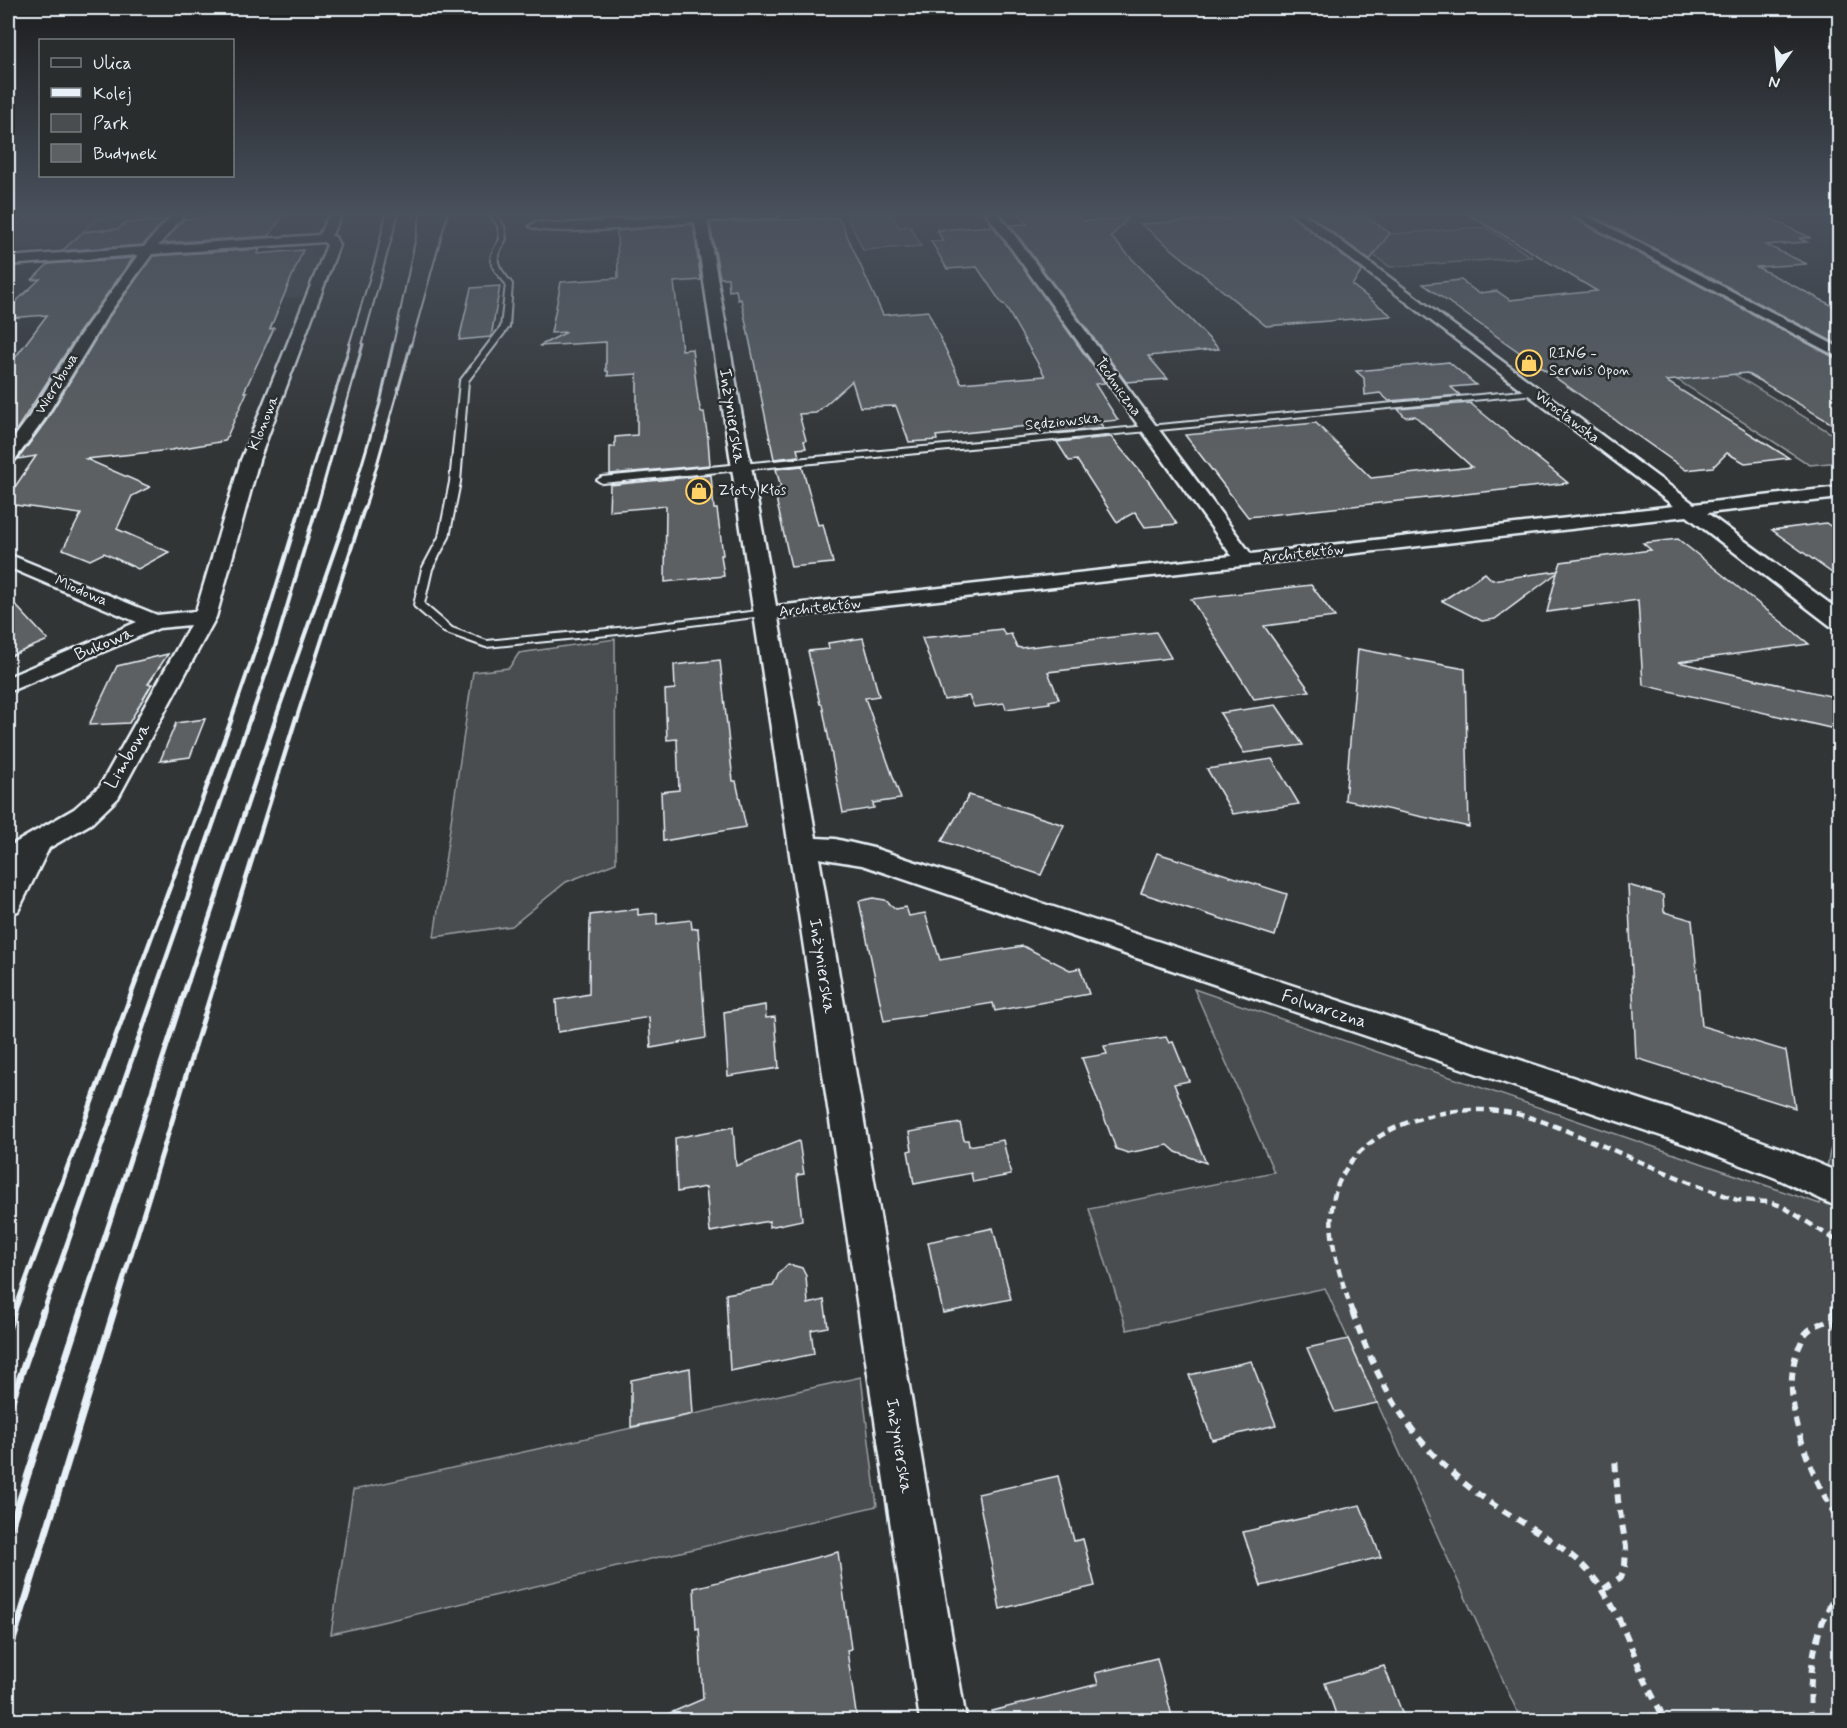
<svg xmlns="http://www.w3.org/2000/svg" width="1847" height="1728" font-family="Mynerve,sans-serif">
  <rect width="100%" height="100%" fill="#323536"/>
  <filter id="ink" filterUnits="userSpaceOnUse"><feTurbulence type="fractalNoise" baseFrequency=".0167" numOctaves="2"/><feDisplacementMap in="SourceGraphic" scale="12" xChannelSelector="R" yChannelSelector="G"/><feConvolveMatrix kernelMatrix="1 2 1 2 8 2 1 2 1" color-interpolation-filters="sRGB"/></filter>
  <g filter="url(#ink)">
    <g fill="#3f4244">
      <path d="M 8,213 L 103,213 L 64,249 L 8,251 Z"/>
      <path d="M 314,248 L 311,255 L 319,256 L 302,297 L 208,305 L 221,281 L 268,251 Z"/>
    </g>
    <g fill="#494d4f" stroke="#989fa4" stroke-width="1.5">
      <path d="M 846,213 L 891,213 L 899,227 L 910,226 L 921,246 L 863,250 Z"/>
      <path d="M 156,216 L 145,227 L 83,231 L 96,219 Z"/>
      <path d="M 1485,227 L 1532,257 L 1390,267 L 1349,237 Z"/>
      <path d="M 1724,368 L 1839,438 L 1839,462 L 1810,465 L 1668,374 Z"/>
      <path d="M 615,639 L 616,863 L 566,882 L 512,926 L 434,937 L 473,672 L 509,668 L 519,653 Z"/>
      <path d="M 1194,989 L 1820,1204 L 1830,1151 L 1834,1142 L 1839,1141 L 1839,1720 L 1521,1720 L 1325,1288 L 1127,1330 L 1089,1209 L 1274,1172 Z"/>
      <path d="M 861,1377 L 877,1506 L 331,1634 L 353,1490 Z"/>
    </g>
    <g fill="#5c6063" stroke="#e8f1f8" stroke-width="1.5">
      <path d="M 285,213 L 269,236 L 163,243 L 184,219 Z"/>
      <path d="M 617,213 L 692,213 L 617,218 Z"/>
      <path d="M 1018,213 L 1076,213 L 1083,221 L 1128,218 L 1111,237 L 1219,349 L 1148,356 L 1168,379 L 1126,382 L 1010,225 L 1027,224 Z"/>
      <path d="M 1229,213 L 1288,213 L 1362,271 L 1352,285 L 1392,316 L 1266,326 L 1141,224 L 1235,218 Z"/>
      <path d="M 1306,213 L 1360,213 L 1390,233 L 1370,260 Z"/>
      <path d="M 1466,213 L 1567,215 L 1839,360 L 1839,428 L 1747,373 L 1666,381 L 1789,458 L 1745,463 L 1727,453 L 1713,467 L 1686,470 L 1423,284 L 1461,280 L 1478,293 L 1497,291 L 1510,300 L 1597,291 Z"/>
      <path d="M 1587,213 L 1759,213 L 1811,238 L 1799,238 L 1807,242 L 1766,245 L 1807,264 L 1757,267 L 1839,309 L 1839,345 Z"/>
      <path d="M 839,218 L 883,315 L 928,311 L 961,383 L 1045,376 L 1004,304 L 1002,304 L 977,267 L 947,269 L 931,241 L 943,241 L 937,230 L 993,226 L 1105,383 L 1095,384 L 1118,420 L 1099,422 L 1104,428 L 1052,433 L 1047,424 L 936,436 L 937,440 L 909,442 L 896,406 L 860,407 L 852,381 L 816,413 L 799,414 L 806,440 L 804,441 L 806,448 L 797,449 L 799,456 L 774,459 L 741,299 L 738,300 L 736,290 L 729,291 L 728,278 L 720,278 L 710,223 Z"/>
      <path d="M 165,220 L 143,245 L 62,251 L 83,232 L 119,229 L 125,223 Z"/>
      <path d="M 693,224 L 701,280 L 674,282 L 682,350 L 692,349 L 698,399 L 701,412 L 704,412 L 708,439 L 710,465 L 610,474 L 610,447 L 615,447 L 615,437 L 637,435 L 637,374 L 608,376 L 608,371 L 606,371 L 606,342 L 539,346 L 567,332 L 551,333 L 561,282 L 618,278 L 617,231 Z"/>
      <path d="M 260,249 L 257,254 L 303,250 L 270,329 L 274,328 L 244,392 L 247,392 L 225,441 L 171,450 L 86,459 L 150,487 L 132,496 L 117,529 L 169,552 L 138,569 L 104,553 L 90,560 L 63,549 L 81,514 L 8,504 L 8,497 L 36,456 L 18,459 L 46,421 L 109,317 L 153,256 Z"/>
      <path d="M 133,258 L 78,334 L 8,443 L 8,367 L 47,315 L 8,318 L 8,309 L 40,279 L 32,280 L 48,264 Z"/>
      <path d="M 500,286 L 491,337 L 459,340 L 471,288 Z"/>
      <path d="M 1449,362 L 1476,385 L 1451,387 L 1460,395 L 1389,401 L 1380,393 L 1365,395 L 1364,378 L 1356,371 Z"/>
      <path d="M 1470,403 L 1568,483 L 1248,517 L 1185,435 L 1316,423 L 1371,478 L 1472,467 L 1415,416 L 1405,417 L 1398,409 Z"/>
      <path d="M 1111,437 L 1149,482 L 1177,524 L 1145,527 L 1135,512 L 1117,522 L 1077,460 L 1069,461 L 1057,442 Z"/>
      <path d="M 802,466 L 818,525 L 823,524 L 833,563 L 791,567 L 777,503 L 776,489 L 781,488 L 776,469 Z"/>
      <path d="M 711,475 L 714,509 L 717,509 L 723,555 L 721,555 L 724,576 L 665,582 L 666,506 L 609,511 L 610,485 Z"/>
      <path d="M 1826,523 L 1839,532 L 1839,578 L 1772,530 Z"/>
      <path d="M 1678,539 L 1809,644 L 1678,662 L 1839,698 L 1839,730 L 1643,685 L 1638,600 L 1547,612 L 1557,573 L 1495,619 L 1482,621 L 1442,601 L 1485,573 L 1492,580 L 1558,571 L 1561,562 L 1651,550 L 1643,543 Z"/>
      <path d="M 1311,585 L 1335,617 L 1264,626 L 1310,691 L 1254,699 L 1191,599 Z"/>
      <path d="M 8,597 L 48,640 L 8,657 Z"/>
      <path d="M 1002,629 L 1005,635 L 1011,634 L 1017,647 L 1021,648 L 1156,632 L 1171,658 L 1048,672 L 1059,699 L 1049,701 L 1050,703 L 1006,709 L 1004,703 L 974,707 L 969,696 L 944,700 L 922,638 Z"/>
      <path d="M 863,638 L 879,696 L 865,698 L 901,799 L 873,803 L 874,808 L 843,813 L 822,704 L 820,704 L 808,651 L 829,649 L 828,643 Z"/>
      <path d="M 1358,649 L 1465,669 L 1469,827 L 1345,800 Z"/>
      <path d="M 168,654 L 148,684 L 152,684 L 129,723 L 89,725 L 117,666 Z"/>
      <path d="M 720,660 L 733,781 L 736,781 L 746,827 L 663,841 L 661,792 L 679,790 L 677,739 L 667,740 L 665,690 L 675,689 L 674,665 Z"/>
      <path d="M 1276,705 L 1303,745 L 1244,753 L 1220,713 Z"/>
      <path d="M 205,719 L 190,757 L 160,761 L 176,723 Z"/>
      <path d="M 1272,759 L 1299,804 L 1233,814 L 1207,769 Z"/>
      <path d="M 969,795 L 1064,825 L 1041,875 L 942,841 Z"/>
      <path d="M 1157,853 L 1287,894 L 1275,936 L 1141,893 Z"/>
      <path d="M 1628,885 L 1663,895 L 1664,912 L 1692,920 L 1702,1026 L 1786,1051 L 1795,1108 L 1636,1058 Z"/>
      <path d="M 873,898 L 885,900 L 896,909 L 906,907 L 909,916 L 925,913 L 940,960 L 1023,946 L 1070,970 L 1080,968 L 1089,994 L 995,1011 L 993,1003 L 884,1021 L 859,901 Z"/>
      <path d="M 638,909 L 638,915 L 657,913 L 657,924 L 691,920 L 692,929 L 698,928 L 706,1038 L 651,1048 L 649,1017 L 558,1032 L 556,1000 L 589,994 L 590,915 Z"/>
      <path d="M 765,1005 L 766,1018 L 775,1017 L 779,1068 L 728,1076 L 724,1012 Z"/>
      <path d="M 1166,1037 L 1169,1043 L 1173,1042 L 1189,1081 L 1174,1084 L 1206,1163 L 1176,1152 L 1168,1145 L 1128,1153 L 1116,1149 L 1082,1058 L 1107,1054 L 1104,1046 Z"/>
      <path d="M 960,1123 L 964,1140 L 968,1140 L 969,1146 L 1003,1140 L 1011,1175 L 973,1182 L 971,1173 L 914,1184 L 908,1151 L 912,1150 L 909,1132 Z"/>
      <path d="M 733,1127 L 736,1166 L 799,1141 L 804,1174 L 797,1175 L 802,1220 L 769,1227 L 769,1221 L 710,1232 L 706,1187 L 677,1192 L 675,1138 Z"/>
      <path d="M 993,1228 L 1011,1299 L 943,1313 L 928,1242 Z"/>
      <path d="M 788,1264 L 802,1268 L 806,1276 L 808,1304 L 824,1300 L 828,1327 L 811,1330 L 814,1354 L 730,1371 L 726,1294 L 773,1286 L 779,1273 Z"/>
      <path d="M 1348,1339 L 1377,1403 L 1335,1412 L 1307,1348 Z"/>
      <path d="M 1251,1361 L 1276,1425 L 1212,1440 L 1189,1375 Z"/>
      <path d="M 690,1368 L 693,1414 L 631,1427 L 631,1380 Z"/>
      <path d="M 1058,1476 L 1074,1541 L 1083,1539 L 1095,1586 L 1000,1609 L 978,1494 Z"/>
      <path d="M 1360,1505 L 1381,1557 L 1261,1586 L 1243,1532 Z"/>
      <path d="M 838,1552 L 851,1649 L 847,1650 L 849,1665 L 857,1720 L 654,1720 L 703,1699 L 699,1628 L 696,1629 L 694,1588 Z"/>
      <path d="M 1157,1658 L 1173,1720 L 994,1720 L 992,1711 L 1098,1684 L 1095,1673 Z"/>
      <path d="M 1384,1666 L 1405,1720 L 1338,1720 L 1325,1683 Z"/>
    </g>
    <g fill="none" stroke-linecap="round" stroke-linejoin="round">
      <g stroke="#e8f1f8" stroke-width="4">
        <g id="service">
          <path d="M 489,213 L 495,213 L 504,226 L 506,239 C 492,262 497,264 512,284 L 509,327 L 468,381 L 460,482 L 449,537 L 432,569 L 424,604 L 452,628 L 487,641 L 628,627 L 766,610 L 770,611 L 770,615 L 628,633 L 486,647 L 444,632 L 415,607 L 414,605 L 422,569 L 439,537 L 450,482 L 460,381 L 501,327 L 506,284 C 490,264 485,262 500,239 L 498,226 Z"/>
          <path d="M 1533,390 L 1536,390 L 1536,394 L 602,483 L 597,480 L 602,477 Z"/>
        </g>
      </g>
      <g stroke="#e8f1f8" stroke-width="5">
        <g id="minor">
          <path d="M 174,213 L 186,213 L 158,246 L 319,235 L 330,213 L 342,213 L 331,236 L 335,237 L 339,245 L 259,460 L 216,617 L 118,798 L 92,823 L 49,848 L 18,911 L 8,914 L 8,877 L 12,868 L 8,869 L 8,847 L 74,809 L 100,786 L 190,625 L 159,628 L 8,692 L 8,677 L 137,622 L 8,567 L 8,554 L 157,615 L 196,611 L 241,460 L 327,245 L 324,242 L 152,254 L 107,316 L 44,420 L 14,461 L 8,462 L 8,446 L 27,420 L 80,335 L 138,255 L 8,265 L 8,257 L 144,247 Z"/>
          <path d="M 694,213 L 783,213 L 777,217 L 707,221 L 776,606 L 1232,556 L 986,213 L 998,213 L 1251,554 L 1674,506 L 1290,213 L 1303,213 L 1694,504 L 1840,487 L 1840,498 L 1707,513 L 1840,611 L 1840,628 L 1832,627 L 1687,516 L 778,618 L 816,838 L 835,839 L 873,848 L 1694,1117 L 1786,1150 L 1840,1173 L 1840,1208 L 1776,1178 L 1694,1147 L 862,865 L 819,858 L 966,1720 L 920,1720 L 695,222 C 670,224 543,238 530,226 L 536,222 L 560,224 L 694,215 Z"/>
          <path d="M 1568,213 L 1582,213 L 1840,348 L 1840,358 Z"/>
        </g>
      </g>
      <g stroke="#e8f1f8" stroke-width="1.5" stroke-dasharray="3 2" stroke-linecap="butt">
        <path d="M 798,214 L 826,213"/>
        <path d="M 253,215 L 272,219"/>
        <path d="M 8,230 L 30,215"/>
      </g>
      <g stroke="#e8f1f8" stroke-width="4.5" stroke-dasharray="8 5" stroke-linecap="butt">
        <path d="M 1353,1313 C 1340,1277 1324,1231 1335,1193 C 1355,1124 1449,1101 1511,1113 C 1544,1119 1575,1135 1606,1147 C 1649,1166 1693,1184 1737,1200 L 1769,1202 L 1782,1206 L 1840,1243"/>
        <path d="M 1833,1313 L 1833,1303 L 1840,1288"/>
      </g>
      <g stroke="#e8f1f8" stroke-width="6" stroke-dasharray="9 7" stroke-linecap="butt">
        <path d="M 1352,1311 C 1382,1394 1417,1453 1491,1503 C 1523,1524 1562,1543 1588,1571 C 1614,1600 1626,1635 1641,1671 C 1648,1688 1657,1704 1665,1720"/>
        <path d="M 1833,1311 L 1833,1319 C 1824,1322 1815,1325 1808,1331 C 1803,1335 1802,1342 1799,1347 C 1776,1399 1813,1479 1840,1523"/>
        <path d="M 1833,1319 L 1840,1334"/>
        <path d="M 1604,1589 L 1621,1577 L 1625,1566 L 1626,1547 L 1618,1500 L 1615,1458"/>
        <path d="M 1811,1720 C 1809,1671 1812,1630 1840,1589"/>
      </g>
      <use href="#service" fill="#2a2d2e" fill-rule="evenodd"/>
      <use href="#minor" fill="#2a2d2e" fill-rule="evenodd"/>
      <g stroke="#e8f1f8" stroke-width="2">
        <path d="M 349,345 L 375,260 L 386,213"/>
        <path d="M 362,345 L 399,213"/>
        <path d="M 393,345 L 421,213"/>
        <path d="M 411,345 L 448,213"/>
      </g>
      <g stroke="#e8f1f8" stroke-width="3">
        <path d="M 299,511 L 350,344"/>
        <path d="M 316,511 L 363,344"/>
        <path d="M 348,511 L 380,403 L 393,344"/>
        <path d="M 364,511 L 411,344"/>
      </g>
      <g stroke="#e8f1f8" stroke-width="4">
        <path d="M 231,720 L 270,607 L 300,509"/>
        <path d="M 250,720 L 275,647 L 316,509"/>
        <path d="M 275,720 L 349,509"/>
        <path d="M 296,720 L 364,509"/>
      </g>
      <g stroke="#e8f1f8" stroke-width="4.5">
        <path d="M 135,982 L 232,718"/>
        <path d="M 158,982 L 250,718"/>
        <path d="M 188,982 L 276,718"/>
        <path d="M 214,982 L 296,718"/>
      </g>
      <g stroke="#e8f1f8" stroke-width="5">
        <path d="M 14,1313 L 136,981"/>
        <path d="M 43,1313 L 159,981"/>
        <path d="M 80,1313 L 188,981"/>
        <path d="M 113,1313 L 215,981"/>
      </g>
      <g stroke="#e8f1f8" stroke-width="7">
        <path d="M 8,1329 L 14,1311"/>
        <path d="M 8,1412 L 43,1311"/>
        <path d="M 8,1536 L 81,1311"/>
        <path d="M 8,1657 L 114,1311"/>
      </g>
    </g>
  </g>
  <linearGradient id="sky" x2="0" y2="1"><stop stop-color="#1c1d1e"/><stop offset="0.47" stop-color="#49515d"/><stop offset="1" stop-color="#49515d" stop-opacity="0"/></linearGradient>
  <rect width="1847" height="454" fill="url(#sky)"/>
  <defs>
    <g id="shop-ring" transform="scale(1.35)"><circle r="9.5" fill="#2a2d2e" stroke="#ffd166" stroke-width="1.5"/><path d="M-5-2.5h2.3a2.7 3.5 0 0 1 5.4 0H5L5.5 6h-11ZM-1.5-2.5h3a1.5 2.3 0 0 0-3 0Z" fill="#ffd166"/></g>
  </defs>
  <g fill-rule="evenodd">
    <use href="#shop-ring" x="1529" y="363"/>
    <use href="#shop-ring" x="699" y="491"/>
  </g>
  <g text-anchor="middle" dominant-baseline="central" stroke-width="5" stroke-linejoin="round" paint-order="stroke">
    <g font-size="15" fill="#e8f1f8" stroke="#2a2d2e" text-anchor="start">
      <text x="1549" y="354">RING -<tspan x="1549" dy="17">Serwis Opon</tspan></text>
      <text x="718" y="491">Złoty Kłos</text>
    </g>
    <g font-size="15" fill="#e8f1f8" stroke="#2a2d2e">
      <text transform="translate(57 384) rotate(-59)">Wierzbowa</text>
      <text transform="translate(1118 387) rotate(54)">Techniczna</text>
      <text transform="translate(1567 417) rotate(37)">Wrocławska</text>
      <text transform="translate(1063 422) rotate(-6)">Sędziowska</text>
      <text transform="translate(264 423) rotate(-68)">Klonowa</text>
      <text transform="translate(1303 554) rotate(-6)">Architektów</text>
      <text transform="translate(81 591) rotate(23)">Miodowa</text>
      <text transform="translate(820 608) rotate(-6)">Architektów</text>
    </g>
    <g font-size="18" fill="#e8f1f8" stroke="#2a2d2e">
      <text transform="translate(732 416) rotate(81)">Inżynierska</text>
      <text transform="translate(104 644) rotate(-23)">Bukowa</text>
      <text transform="translate(128 756) rotate(-60)">Limbowa</text>
      <text transform="translate(822 966) rotate(81)">Inżynierska</text>
      <text transform="translate(1324 1009) rotate(18)">Folwarczna</text>
      <text transform="translate(899 1446) rotate(81)">Inżynierska</text>
    </g>
  </g>
  <rect width="1847" height="1728" fill="none" stroke="#2a2d2e" stroke-width="30"/>
  <rect x="15" y="15" width="1817" height="1698" fill="none" stroke="#e8f1f8" stroke-width="2" filter="url(#ink)"/>
  <rect x="39" y="39" width="195" height="138" fill="#2a2d2e" stroke="#767b7f" stroke-width="1.5"/>
  <rect x="51" y="58" width="30" height="9" fill="#2a2d2e" stroke="#767b7f" stroke-width="1.5"/>
  <text x="93" y="69" font-size="18" fill="#e8f1f8">Ulica</text>
  <rect x="51" y="88" width="30" height="9" fill="#e8f1f8" stroke="#767b7f" stroke-width="1.5"/>
  <text x="93" y="99" font-size="18" fill="#e8f1f8">Kolej</text>
  <rect x="51" y="114" width="30" height="18" fill="#494d4f" stroke="#767b7f" stroke-width="1.5"/>
  <text x="93" y="129" font-size="18" fill="#e8f1f8">Park</text>
  <rect x="51" y="144" width="30" height="18" fill="#5c6063" stroke="#767b7f" stroke-width="1.5"/>
  <text x="93" y="159" font-size="18" fill="#e8f1f8">Budynek</text>
  <g transform="translate(1778 69) rotate(195)" stroke="#2a2d2e" stroke-width="4.5" paint-order="stroke">
  <path d="M0-4.5L10 22L0 15L-10 22Z" fill="#e8f1f8"/>
  <text y="-9" font-size="16" font-weight="bold" text-anchor="middle" fill="#e8f1f8">N</text>
  </g>
</svg>
